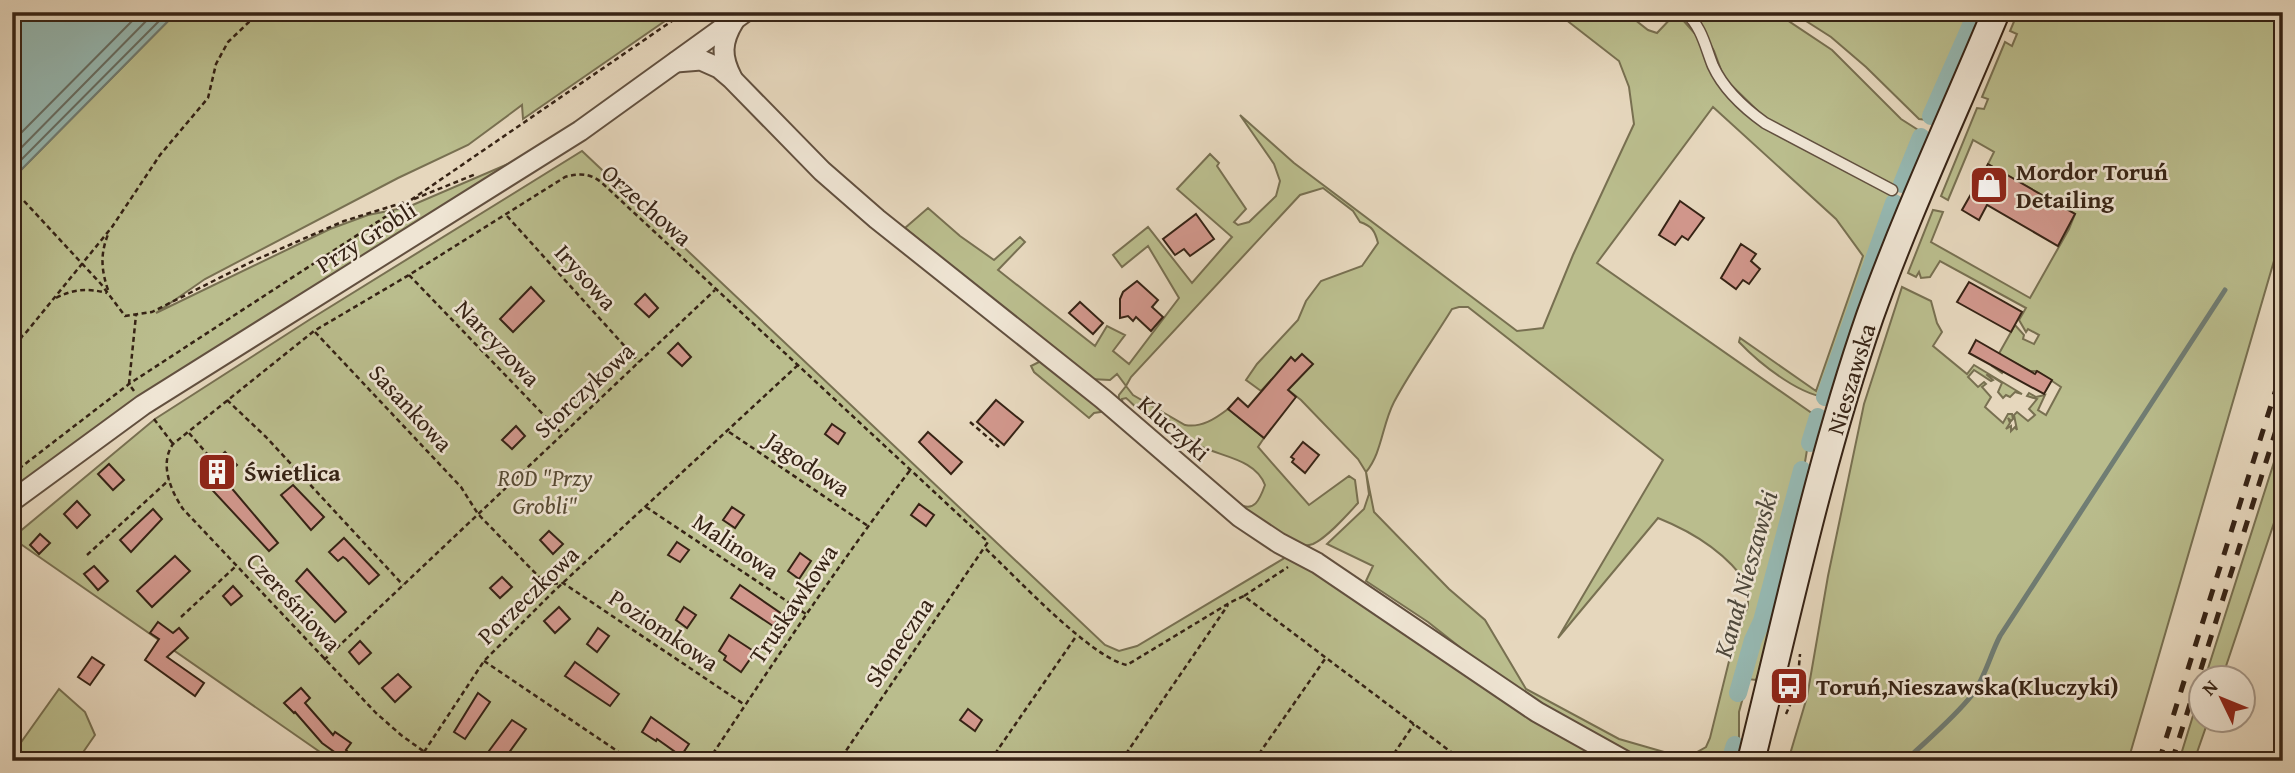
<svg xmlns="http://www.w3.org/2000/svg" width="2295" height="773" font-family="'Gentium Book Plus',serif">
  <rect width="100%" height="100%" fill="#e6d7bd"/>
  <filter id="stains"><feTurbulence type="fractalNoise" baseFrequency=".00286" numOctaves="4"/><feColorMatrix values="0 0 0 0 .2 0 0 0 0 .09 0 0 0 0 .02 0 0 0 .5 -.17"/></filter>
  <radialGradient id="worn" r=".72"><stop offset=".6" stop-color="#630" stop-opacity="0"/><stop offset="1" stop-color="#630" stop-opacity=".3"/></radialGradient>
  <g fill="#babd8d" stroke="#787051" stroke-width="2" fill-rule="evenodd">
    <path d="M 177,12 L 678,12 L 523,119 L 522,105 L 468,145 L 398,178 L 205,279 L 156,313 L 330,229 L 368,215 L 408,207 L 552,145 L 525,164 L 311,288 L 170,379 L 12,496 L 12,179 Z"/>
    <path d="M 1556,12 L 1625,12 L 1648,30 L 1657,33 L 1674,15 L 1682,19 L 1697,36 L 1713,76 L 1745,114 L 1905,202 L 1836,397 C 1806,402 1759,363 1739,342 L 1740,338 L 1816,391 L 1863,256 L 1836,219 L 1713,107 L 1597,263 L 1813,414 L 1779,618 L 1756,680 L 1748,679 L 1739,712 L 1739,761 L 1646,761 L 1518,693 L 1428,622 L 1366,581 L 1373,566 L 1327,544 L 1364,509 L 1369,494 L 1366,472 L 1358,459 L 1301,400 L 1273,378 L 1261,391 L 1246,380 L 1257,364 L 1298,320 L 1306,301 L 1321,281 L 1362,266 L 1378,243 C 1375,231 1372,226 1360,222 L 1353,211 L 1323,188 L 1300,195 L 1131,377 L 1126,386 L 1133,395 L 1185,425 C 1201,428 1215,419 1228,409 L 1264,438 L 1258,447 L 1309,505 L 1349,476 L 1355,480 L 1358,503 C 1347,515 1328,537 1313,544 C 1290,553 1254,517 1238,503 C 1254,514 1260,499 1265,485 C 1256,460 1224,457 1202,447 C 1189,442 1184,430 1173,423 C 1162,415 1149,417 1138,409 C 1134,406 1130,401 1126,398 L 1122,399 L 1123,407 L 1118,403 L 1119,395 L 1126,386 L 1117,374 L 1110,380 L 1090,379 L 905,228 L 928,208 L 960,236 L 994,260 L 1020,237 L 1025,242 L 998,270 L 1095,346 L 1107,326 L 1125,335 L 1113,351 L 1129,364 L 1179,298 L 1148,246 L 1122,267 L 1113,255 L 1148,227 L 1192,283 L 1232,237 L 1177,189 L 1210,154 L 1219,163 L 1217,166 L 1246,209 L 1234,222 L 1238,225 L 1249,222 L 1276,196 L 1280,181 L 1274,164 L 1240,115 L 1294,163 L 1517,331 L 1543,328 L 1573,255 L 1634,124 L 1629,87 L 1619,61 ZM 1459,307 L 1468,307 L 1663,460 L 1558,638 L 1658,518 C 1693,532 1726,552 1748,585 L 1748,606 L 1735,637 L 1710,738 L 1706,747 L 1697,752 L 1686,755 L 1671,754 L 1619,739 L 1526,689 L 1485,620 L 1449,589 L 1374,512 L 1366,472 C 1382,453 1382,425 1394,402 C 1411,370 1433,340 1452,309 Z"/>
    <path d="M 1692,12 L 1775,12 L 1832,50 L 1901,119 L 1926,135 L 1931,141 L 1915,189 L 1893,185 L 1765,118 L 1724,78 L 1714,51 Z"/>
    <path d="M 1792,12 L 1987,12 L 1936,121 L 1919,119 L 1866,67 L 1831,37 Z"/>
    <path d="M 2018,12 L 2283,12 L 2283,230 L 2128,761 L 1788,761 L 1807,697 L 1828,576 L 1864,404 L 1902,287 L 1931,301 L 1937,323 L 1942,332 L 1933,346 L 1967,374 L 1974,365 L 2022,394 L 2015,392 L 2010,397 L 2006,395 L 2003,398 L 1998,392 L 2002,383 L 1988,374 L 1987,375 L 1993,380 L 1991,381 L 1974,370 L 1968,377 L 1978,387 L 1984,382 L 1986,384 L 1982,387 L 1991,397 L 1985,407 L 2003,423 L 2008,414 L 2012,414 L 2013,419 L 2011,421 L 2008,418 L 2010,423 L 2006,429 L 2011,426 L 2011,431 L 2015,427 L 2017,430 L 2014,415 L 2017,412 L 2028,421 L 2035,415 L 2029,409 L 2037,399 L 2027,396 L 2029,393 L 2036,397 L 2045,395 L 2038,410 L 2046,415 L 2061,387 L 2037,371 L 2030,371 L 2010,360 L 2002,373 L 1992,366 L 2015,325 L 2024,335 L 2023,339 L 2034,344 L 2039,335 L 2028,329 L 2026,332 L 2019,320 L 2026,308 L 1940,261 L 1930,277 L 1921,278 L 1919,272 L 1916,277 L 1908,273 L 1933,210 L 1943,212 L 1931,242 L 2030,298 L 2069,229 L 2075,214 L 1988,164 L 1994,152 L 1973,140 L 1948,200 L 1941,196 L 1977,108 L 1984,109 L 1988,99 L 1982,97 L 2005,42 L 2012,46 L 2017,34 L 2010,31 Z"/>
    <path d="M 582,151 L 1105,645 L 1119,651 L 1137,646 L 1288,556 L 1607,761 L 333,761 L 12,538 L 155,419 L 309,320 Z"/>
    <path d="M 1045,359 L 1107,411 L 1094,413 L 1089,418 L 1034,372 L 1031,366 Z"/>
    <path d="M 2283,434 L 2283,496 L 2222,678 L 2205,678 Z"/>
    <path d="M 59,689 L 85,712 L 95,735 L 77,761 L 12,761 L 12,755 Z"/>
    <path d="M 2200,693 L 2200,720 L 2208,721 L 2194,761 L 2179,761 Z"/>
  </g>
  <path fill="#96b9b3" stroke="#707d74" stroke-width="2" d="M 12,12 L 177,12 L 12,179 Z"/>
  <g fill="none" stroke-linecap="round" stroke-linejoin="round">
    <g stroke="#666e64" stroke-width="2">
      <path d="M 12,142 L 141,12"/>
      <path d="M 12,157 L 155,12"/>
      <path d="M 12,169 L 168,12"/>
    </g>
    <path stroke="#707d74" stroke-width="5" d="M 1905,761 C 1927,740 1953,719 1972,695 C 1985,678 1990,655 2000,636 L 2225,290"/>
    <g stroke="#96b9b3" stroke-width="18">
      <path d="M 1931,116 L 1977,12"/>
      <path d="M 1902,184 L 1921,137"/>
      <path d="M 1825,397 L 1894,203"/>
      <path d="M 1810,443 L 1818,417"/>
      <path d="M 1738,693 L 1753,640 L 1762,621 L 1802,470"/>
      <path d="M 1730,761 L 1735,745"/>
    </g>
  </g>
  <g fill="#d1978c" stroke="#362315" stroke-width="2">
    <path d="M 1988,164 L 2075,214 L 2058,246 L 1987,205 L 1979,220 L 1962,210 Z"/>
    <path d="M 1680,201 L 1704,218 L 1688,240 L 1682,236 L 1675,245 L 1659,235 Z"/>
    <path d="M 1196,214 L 1214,239 L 1190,256 L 1184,249 L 1175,255 L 1163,239 Z"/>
    <path d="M 1741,244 L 1756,254 L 1751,261 L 1760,269 L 1749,284 L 1743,280 L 1736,289 L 1721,278 Z"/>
    <path d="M 1137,281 L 1158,300 L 1152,307 L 1163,317 L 1151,331 L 1136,317 L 1133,321 L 1128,316 L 1120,318 L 1120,299 L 1123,292 Z"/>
    <path d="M 1969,282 L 2022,312 L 2011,332 L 1957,302 Z"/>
    <path d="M 531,287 L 544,301 L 513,332 L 500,319 Z"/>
    <path d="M 645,294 L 658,308 L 649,317 L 635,304 Z"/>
    <path d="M 1080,302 L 1103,323 L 1093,334 L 1069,313 Z"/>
    <path d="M 1976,340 L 2035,374 L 2037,371 L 2052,380 L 2044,394 L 1969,353 Z"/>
    <path d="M 678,343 L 691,357 L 682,366 L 668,353 Z"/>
    <path d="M 1302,354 L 1313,364 L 1288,390 L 1296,397 L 1264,438 L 1228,409 L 1238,398 L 1248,407 L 1291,357 L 1295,361 Z"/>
    <path d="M 996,400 L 1023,422 L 1004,445 L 977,422 Z"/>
    <path d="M 832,424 L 845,433 L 838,444 L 825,434 Z"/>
    <path d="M 516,426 L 525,436 L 512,449 L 502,440 Z"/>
    <path d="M 928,432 L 962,462 L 951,474 L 919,442 Z"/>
    <path d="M 1303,442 L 1319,455 L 1305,473 L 1292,462 L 1294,459 L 1291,457 Z"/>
    <path d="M 225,452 L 237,465 L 223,478 L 278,543 L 269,551 L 203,480 L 208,475 L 204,472 Z"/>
    <path d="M 109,464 L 124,480 L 113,490 L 98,474 Z"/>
    <path d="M 293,485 L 324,517 L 311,530 L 281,495 Z"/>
    <path d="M 77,501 L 90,515 L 77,528 L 64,514 Z"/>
    <path d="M 919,504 L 934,515 L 926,526 L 911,515 Z"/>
    <path d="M 732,507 L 744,515 L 735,528 L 723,520 Z"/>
    <path d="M 153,509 L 162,519 L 131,552 L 120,540 Z"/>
    <path d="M 549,531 L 563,544 L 553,554 L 540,540 Z"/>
    <path d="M 40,534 L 50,543 L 39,554 L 30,545 Z"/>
    <path d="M 344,538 L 379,575 L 369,584 L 346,559 L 343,557 L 338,561 L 329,552 Z"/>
    <path d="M 677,542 L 689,550 L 680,562 L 668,555 Z"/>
    <path d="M 800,553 L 811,561 L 799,579 L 788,571 Z"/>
    <path d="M 175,556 L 190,571 L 152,607 L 137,591 Z"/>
    <path d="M 94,566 L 108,581 L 98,590 L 84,574 Z"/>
    <path d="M 307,569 L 346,612 L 335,622 L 296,581 Z"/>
    <path d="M 502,577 L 512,587 L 500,598 L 490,588 Z"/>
    <path d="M 740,585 L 782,614 L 773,626 L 731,598 Z"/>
    <path d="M 233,586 L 242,596 L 231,605 L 223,596 Z"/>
    <path d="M 559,607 L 570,619 L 555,633 L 544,621 Z"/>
    <path d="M 684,607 L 696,615 L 687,628 L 676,620 Z"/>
    <path d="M 158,622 L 173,633 L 179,628 L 188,638 L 167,657 L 204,683 L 195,696 L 145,660 L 159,639 L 150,633 Z"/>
    <path d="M 598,628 L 609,636 L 597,652 L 587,644 Z"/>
    <path d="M 729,635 L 755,652 L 741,672 L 724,660 L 726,656 L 719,651 Z"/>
    <path d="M 360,641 L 371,653 L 359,664 L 349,652 Z"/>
    <path d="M 92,657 L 104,665 L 90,685 L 78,677 Z"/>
    <path d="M 575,662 L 619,694 L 610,706 L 565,676 Z"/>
    <path d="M 398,674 L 411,687 L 395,702 L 382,688 Z"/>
    <path d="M 301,688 L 310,698 L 305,703 L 333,735 L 335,732 L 351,743 L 346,750 L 354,759 L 352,761 L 347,761 L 322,743 L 295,712 L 294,713 L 284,703 Z"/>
    <path d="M 478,693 L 490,702 L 465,739 L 454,732 Z"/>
    <path d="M 968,709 L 982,720 L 975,731 L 960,720 Z"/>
    <path d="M 651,717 L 689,744 L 681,756 L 657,739 L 656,741 L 642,732 Z"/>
    <path d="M 512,720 L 526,729 L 503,761 L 495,761 L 486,755 Z"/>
  </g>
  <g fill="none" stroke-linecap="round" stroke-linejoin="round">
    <g stroke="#62503f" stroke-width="13">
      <path id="service" d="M 1685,12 C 1702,27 1705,46 1713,66 C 1724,90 1744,108 1765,123 L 1892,190"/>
    </g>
    <g stroke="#62503f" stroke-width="23">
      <g id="minor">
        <path d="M 676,62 L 701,60 L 719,68 L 732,79 L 822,171 L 877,219 L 1103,399 L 1240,517 L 1279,543 L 1317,563 L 1537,712 L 1625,761"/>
        <path d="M 732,78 C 721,57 721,42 734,21"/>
        <path d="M 12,501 L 143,405 L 580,131 L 745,12"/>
      </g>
    </g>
    <g stroke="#362315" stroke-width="30">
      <path id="secondary" d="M 1751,761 C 1788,612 1820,460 1870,316 C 1907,213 1954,113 1996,12"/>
    </g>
    <g stroke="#362315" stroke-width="2.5" stroke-dasharray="5 3.5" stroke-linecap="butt">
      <path d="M 414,199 L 476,174"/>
      <path d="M 24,201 L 101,284 L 125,316 L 152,312 L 253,261 L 344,221 L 405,202"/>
      <path d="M 507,216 L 639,362"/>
      <path d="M 409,275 L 562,434"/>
      <path d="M 108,290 C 101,269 100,253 109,232"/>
      <path d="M 56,298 C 73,289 88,288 107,293"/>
      <path d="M 315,332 L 461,487 L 478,514 L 540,578 L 550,584 L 563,583 L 745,705"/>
      <path d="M 12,343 L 24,335 L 112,227 L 160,155 L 208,98 L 216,64 L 228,42 L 249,22 L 268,12"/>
      <path d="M 12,352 L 22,337"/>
      <path d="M 134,391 L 129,384 L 136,315"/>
      <path d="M 227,400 L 266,437 L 403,585"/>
      <path d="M 154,419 L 173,444"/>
      <path d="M 970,422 L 999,447"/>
      <path d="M 729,432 L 868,526"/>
      <path d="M 189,433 L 214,462"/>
      <path d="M 12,474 L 129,384 L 408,202 L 685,12"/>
      <path d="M 646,507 L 806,614"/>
      <path d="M 986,549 C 1016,577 1091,658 1127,665 L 1231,602 L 1244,596 L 1463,761"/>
      <path d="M 87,555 L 169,480"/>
      <path d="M 1244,596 L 1288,567"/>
      <path d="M 181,617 L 235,567"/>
      <path d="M 324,660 L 715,290"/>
      <path d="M 484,661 L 632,761"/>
      <path d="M 1786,714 L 1797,689 L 1800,654"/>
      <path d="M 424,752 L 484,661 L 553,592 L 798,365"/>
      <path d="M 437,761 L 401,735 L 376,713 L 183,509 C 171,491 159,464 173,444 L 314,331 L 409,275 L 565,177 C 579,173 589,173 601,182 L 988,542 L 839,761"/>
      <path d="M 708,761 C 774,662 839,563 911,469"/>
      <path d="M 990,761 L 1077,635"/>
      <path d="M 1121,761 L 1228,605"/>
      <path d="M 1254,761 L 1325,659"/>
      <path d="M 1389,761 L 1414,724"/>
    </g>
    <use href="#service" stroke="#efe5d4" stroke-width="10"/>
    <use href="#minor" stroke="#efe5d4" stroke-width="19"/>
    <use href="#secondary" stroke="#efe5d4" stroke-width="26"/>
    <g stroke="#362315" stroke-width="5" stroke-dasharray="12 12" stroke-linecap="butt">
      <path d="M 2159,761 L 2283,367"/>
      <path d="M 2172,761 L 2283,408"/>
    </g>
  </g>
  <defs>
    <g id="shop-square" transform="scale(2.0125)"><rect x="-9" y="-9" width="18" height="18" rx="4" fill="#8f2418" stroke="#efe5d4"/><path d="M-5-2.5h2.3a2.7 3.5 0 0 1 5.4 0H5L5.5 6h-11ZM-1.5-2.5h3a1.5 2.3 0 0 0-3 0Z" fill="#fff"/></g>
    <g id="building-square" transform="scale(2.0125)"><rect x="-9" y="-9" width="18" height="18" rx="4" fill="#8f2418" stroke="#efe5d4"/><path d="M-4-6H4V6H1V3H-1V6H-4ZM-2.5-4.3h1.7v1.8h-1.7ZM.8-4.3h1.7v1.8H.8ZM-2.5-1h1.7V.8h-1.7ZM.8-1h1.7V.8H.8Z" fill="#fff"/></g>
    <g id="bus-square" transform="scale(2.0125)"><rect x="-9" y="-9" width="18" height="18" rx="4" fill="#8f2418" stroke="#efe5d4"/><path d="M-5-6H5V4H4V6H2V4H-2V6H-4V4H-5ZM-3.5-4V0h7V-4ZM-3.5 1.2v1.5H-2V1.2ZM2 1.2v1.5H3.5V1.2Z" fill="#fff"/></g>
  </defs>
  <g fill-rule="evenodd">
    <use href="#shop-square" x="1989" y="185"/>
    <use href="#building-square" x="217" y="472"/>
    <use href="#bus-square" x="1789" y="686"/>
  </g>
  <g text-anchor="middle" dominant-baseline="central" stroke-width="5" stroke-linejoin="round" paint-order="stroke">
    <g font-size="24" font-weight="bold" fill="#362315" stroke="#efe5d4" text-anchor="start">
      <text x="2016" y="171">Mordor Toruń<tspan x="2016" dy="28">Detailing</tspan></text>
      <text x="244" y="472">Świetlica</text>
      <text x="1816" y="686">Toruń,Nieszawska(Kluczyki)</text>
    </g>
    <g font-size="24" fill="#362315" stroke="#efe5d4">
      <text transform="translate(647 205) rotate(41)">Orzechowa</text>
      <text transform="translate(366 237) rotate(-32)">Przy Grobli</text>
      <text transform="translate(586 277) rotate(48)">Irysowa</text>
      <text transform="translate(498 343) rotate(46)">Narcyzowa</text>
      <text transform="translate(1851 379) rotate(-73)">Nieszawska</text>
      <text transform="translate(584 390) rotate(-43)">Storczykowa</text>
      <text transform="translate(411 408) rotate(47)">Sasankowa</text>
      <text transform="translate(1174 428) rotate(41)">Kluczyki</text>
      <text transform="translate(808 464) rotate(34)">Jagodowa</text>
      <text transform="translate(736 546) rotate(34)">Malinowa</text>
      <text transform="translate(528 595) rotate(-44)">Porzeczkowa</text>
      <text transform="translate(294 602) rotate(47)">Czereśniowa</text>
      <text transform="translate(793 604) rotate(-56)">Truskawkowa</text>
      <text transform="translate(664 630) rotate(34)">Poziomkowa</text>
      <text transform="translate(899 642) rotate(-56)">Słoneczna</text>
    </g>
    <g font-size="24" font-style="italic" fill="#574a33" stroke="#efe5d4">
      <text x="545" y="477">ROD "Przy<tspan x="545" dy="28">Grobli"</tspan></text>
    </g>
    <g font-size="26" font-style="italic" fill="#4e483c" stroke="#efe5d4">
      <text transform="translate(1745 574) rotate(-74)">Kanał Nieszawski</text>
    </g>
  </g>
  <rect width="2295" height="773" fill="none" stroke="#e6d7bd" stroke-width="42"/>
  <rect x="14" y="14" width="2267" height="745" fill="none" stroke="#362315" stroke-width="3.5"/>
  <rect x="21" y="21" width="2253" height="731" fill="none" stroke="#362315" stroke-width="2"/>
  <g transform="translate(2222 699) rotate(313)"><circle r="33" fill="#efe5d4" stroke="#a59788" stroke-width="2"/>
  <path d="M0-5L12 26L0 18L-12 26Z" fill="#8f2418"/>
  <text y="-10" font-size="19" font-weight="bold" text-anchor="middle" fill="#362315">N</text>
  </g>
  <rect width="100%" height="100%" filter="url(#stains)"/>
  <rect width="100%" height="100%" fill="url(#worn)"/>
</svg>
